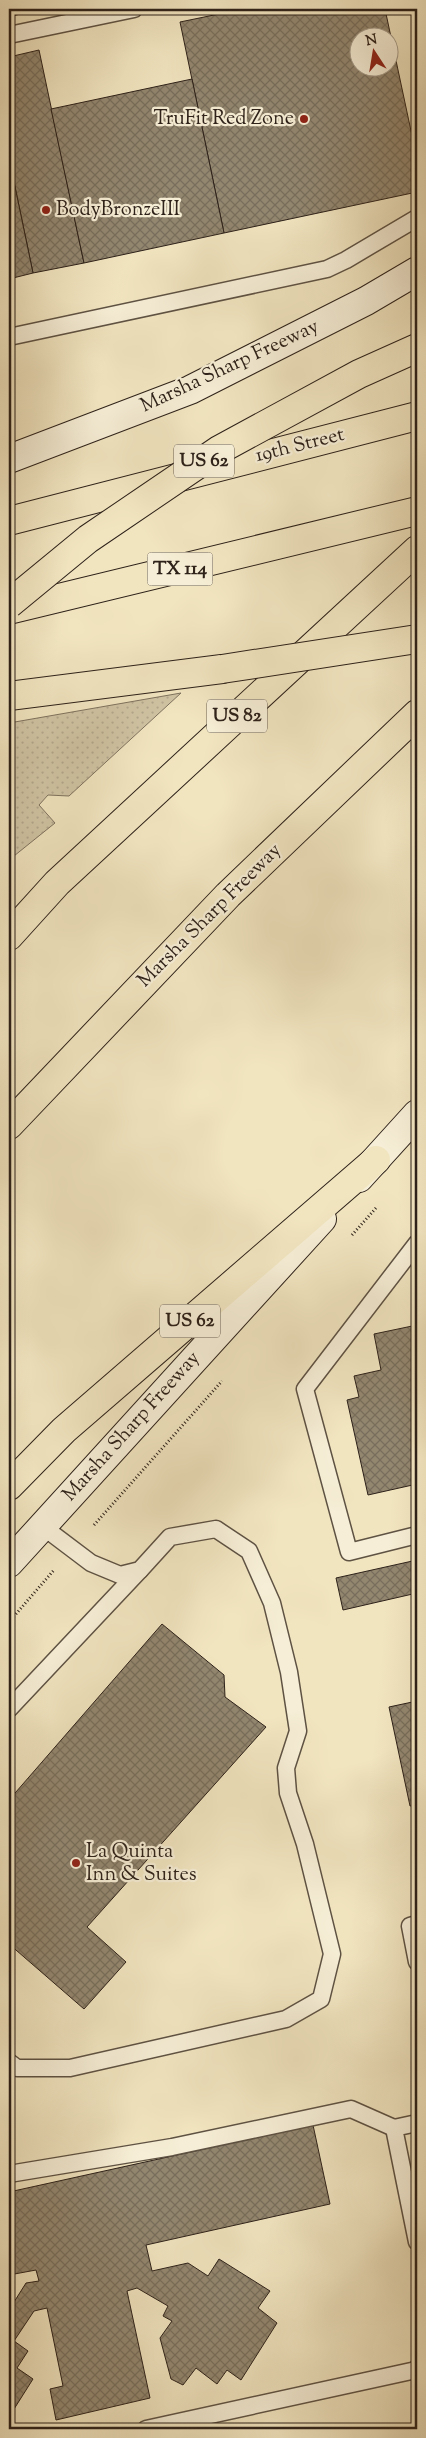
<svg xmlns="http://www.w3.org/2000/svg" width="426" height="2438" font-family="'Sorts Mill Goudy',serif">
  <defs>
    <pattern id="grass-dots" width="8" height="8" patternUnits="userSpaceOnUse" patternTransform="scale(1.25)"><rect width="8" height="8" fill="#d0c4a4"/><path d="M2 2h.1M6 6h.1" fill="none" stroke="#b3a88d" stroke-width="1.8" stroke-linecap="round"/></pattern>
    <pattern id="building-cross-hatch" width="8" height="8" patternUnits="userSpaceOnUse" patternTransform="scale(1.25)"><rect width="8" height="8" fill="#938770"/><path d="M0 0l8 8M0 8l8-8" fill="none" stroke="#786e5b"/></pattern>
  </defs>
  <rect width="100%" height="100%" fill="#f1e5c0"/>
  <filter id="stains"><feTurbulence type="fractalNoise" baseFrequency=".004" numOctaves="4"/><feColorMatrix values="0 0 0 0 .2 0 0 0 0 .09 0 0 0 0 .02 0 0 0 .5 -.17"/></filter>
  <radialGradient id="worn" r=".72"><stop offset=".6" stop-color="#630" stop-opacity="0"/><stop offset="1" stop-color="#630" stop-opacity=".3"/></radialGradient>
  <path fill="url(#grass-dots)" stroke="#7e725e" d="M 181,693 L 69,796 L 48,795 L 39,805 L 55,823 L 9,860 L 9,723 Z"/>
  <g fill="url(#building-cross-hatch)" stroke="#2d2119" fill-rule="evenodd">
    <path d="M 10,9 L 32,9 L 33,11 L 12,16 Z"/>
    <path d="M 243,9 L 385,9 L 417,159 L 417,192 L 224,233 L 180,22 ZM 358,38 L 388,38 L 388,68 L 358,68 Z"/>
    <path d="M 39,50 L 84,263 L 33,273 L 9,158 L 9,57 Z"/>
    <path d="M 192,79 L 224,233 L 84,263 L 51,109 Z"/>
    <path d="M 9,158 L 33,273 L 9,279 Z"/>
    <path d="M 417,1325 L 417,1484 L 368,1495 L 347,1400 L 359,1397 L 354,1376 L 381,1370 L 374,1334 Z"/>
    <path d="M 417,1560 L 417,1593 L 343,1610 L 336,1578 Z"/>
    <path d="M 162,1624 L 224,1675 L 225,1697 L 266,1727 L 87,1927 L 126,1962 L 84,2009 L 9,1944 L 9,1800 Z"/>
    <path d="M 417,1701 L 417,1805 L 410,1806 L 389,1707 Z"/>
    <path d="M 313,2125 L 330,2204 L 146,2245 L 152,2271 L 188,2263 L 208,2276 L 219,2259 L 270,2291 L 258,2308 L 277,2323 L 241,2380 L 227,2370 L 217,2384 L 196,2368 L 183,2385 L 171,2379 L 160,2338 L 172,2321 L 163,2316 L 168,2306 L 137,2288 L 127,2291 L 150,2398 L 56,2420 L 50,2389 L 63,2386 L 47,2308 L 34,2311 L 14,2341 L 28,2351 L 17,2368 L 33,2379 L 9,2417 L 9,2310 L 26,2283 L 39,2281 L 36,2270 L 9,2275 L 9,2192 Z"/>
  </g>
  <g fill="none" stroke-linecap="round" stroke-linejoin="round">
    <g stroke="#5e5243" stroke-width="19">
      <g id="service">
        <path d="M 9,35 L 134,9"/>
        <path d="M 9,337 L 327,269 L 346,260 L 417,218"/>
        <path d="M 417,1243 L 305,1389 L 349,1552 L 417,1535"/>
        <path d="M 9,1709 L 140,1570"/>
        <path d="M 417,1924 L 410,1926 L 417,1962"/>
        <path d="M 9,2062 L 17,2068 L 70,2068 L 286,2019 L 321,1999 L 332,1954 L 305,1844 L 288,1793 L 286,1768 L 298,1731 L 289,1672 L 272,1603 L 249,1551 L 216,1529 L 170,1537 L 140,1570 L 120,1575 L 91,1563 L 42,1526"/>
        <path d="M 417,2123 L 394,2128 L 417,2242"/>
        <path d="M 9,2174 L 172,2147 L 351,2109 L 394,2128"/>
        <path d="M 146,2429 L 416,2370 L 417,2368"/>
      </g>
    </g>
    <g stroke="#2d2119" stroke-width="30">
      <g id="secondary">
        <path d="M 9,459 L 190,390 L 366,301 L 417,271"/>
        <path d="M 359,1178 L 417,1114"/>
        <path d="M 9,1563 L 322,1219"/>
      </g>
    </g>
    <g stroke="#2d2119" stroke-width="30">
      <g id="primary">
        <path d="M 9,521 L 417,416"/>
        <path d="M 9,610 L 417,511"/>
      </g>
    </g>
    <g stroke="#2d2119" stroke-width="30">
      <g id="motorway">
        <path d="M 9,696 L 222,669"/>
        <path d="M 9,936 L 57,883 L 417,550"/>
        <path d="M 9,1125 L 228,895 L 417,714"/>
        <path d="M 9,1486 L 64,1430 L 376,1160"/>
      </g>
    </g>
    <g stroke="#2d2119" stroke-width="3" stroke-dasharray="1 2.5" stroke-linecap="butt">
      <path d="M 352,1235 L 376,1208"/>
      <path d="M 94,1525 L 222,1381"/>
      <path d="M 9,1622 L 54,1570"/>
    </g>
    <use href="#service" stroke="#f6eed6" stroke-width="16"/>
    <use href="#secondary" stroke="#f6eed6" stroke-width="28"/>
    <use href="#primary" stroke="#f1e5c0" stroke-width="28"/>
    <use href="#motorway" stroke="#f1e5c0" stroke-width="28"/>
    <g stroke="#2d2119" stroke-width="30" stroke-linecap="butt">
      <g id="motorway-bridge">
        <path d="M 9,604 L 88,539 L 219,450 L 359,374 L 417,348"/>
        <path d="M 222,669 L 417,639"/>
      </g>
    </g>
    <use href="#motorway-bridge" stroke="#f1e5c0" stroke-width="28"/>
  </g>
  <g fill="#8f2418" stroke="#f6eed6" stroke-width="2">
    <circle cx="304" cy="119" r="5"/>
    <circle cx="46" cy="210" r="5"/>
    <circle cx="76" cy="1863" r="5"/>
  </g>
  <g text-anchor="middle" dominant-baseline="central" stroke-width="4.5" stroke-linejoin="round" paint-order="stroke">
    <g fill="#f6eed6" stroke="#695e52" stroke-width="1">
      <rect x="174" y="444.5" width="60" height="33" rx="4"/>
      <rect x="147.5" y="552.5" width="65" height="33" rx="4"/>
      <rect x="207" y="699.5" width="60" height="33" rx="4"/>
      <rect x="160" y="1304.5" width="60" height="33" rx="4"/>
    </g>
    <g font-size="19" font-weight="bold" fill="#2d2119">
      <text x="204" y="461">US 62</text>
      <text x="180" y="569">TX 114</text>
      <text x="237" y="716">US 82</text>
      <text x="190" y="1321">US 62</text>
    </g>
    <g font-size="20" fill="#2d2119" stroke="#f6eed6" text-anchor="start">
      <text x="294" y="119" text-anchor="end">TruFit Red Zone</text>
      <text x="56" y="210">BodyBronzeIII</text>
      <text x="86" y="1852">La Quinta<tspan x="86" dy="23">Inn &amp; Suites</tspan></text>
    </g>
    <g font-size="20" fill="#2d2119" stroke="#f6eed6">
      <text transform="translate(230 367) rotate(-25)">Marsha Sharp Freeway</text>
      <text transform="translate(300 446) rotate(-14)">19th Street</text>
      <text transform="translate(210 916) rotate(-45)">Marsha Sharp Freeway</text>
      <text transform="translate(132 1427) rotate(-48)">Marsha Sharp Freeway</text>
    </g>
  </g>
  <rect width="426" height="2438" fill="none" stroke="#f1e5c0" stroke-width="30"/>
  <rect x="10" y="10" width="406" height="2418" fill="none" stroke="#2d2119" stroke-width="2.5"/>
  <rect x="15" y="15" width="396" height="2408" fill="none" stroke="#2d2119"/>
  <g transform="translate(374 52) rotate(348)"><circle r="24" fill="#f6eed6" stroke="#a69c8a"/>
  <path d="M0-4L9 19L0 12L-9 19Z" fill="#8f2418"/>
  <text y="-8" font-size="14" font-weight="bold" text-anchor="middle" fill="#2d2119">N</text>
  </g>
  <rect width="100%" height="100%" filter="url(#stains)"/>
  <rect width="100%" height="100%" fill="url(#worn)"/>
</svg>
